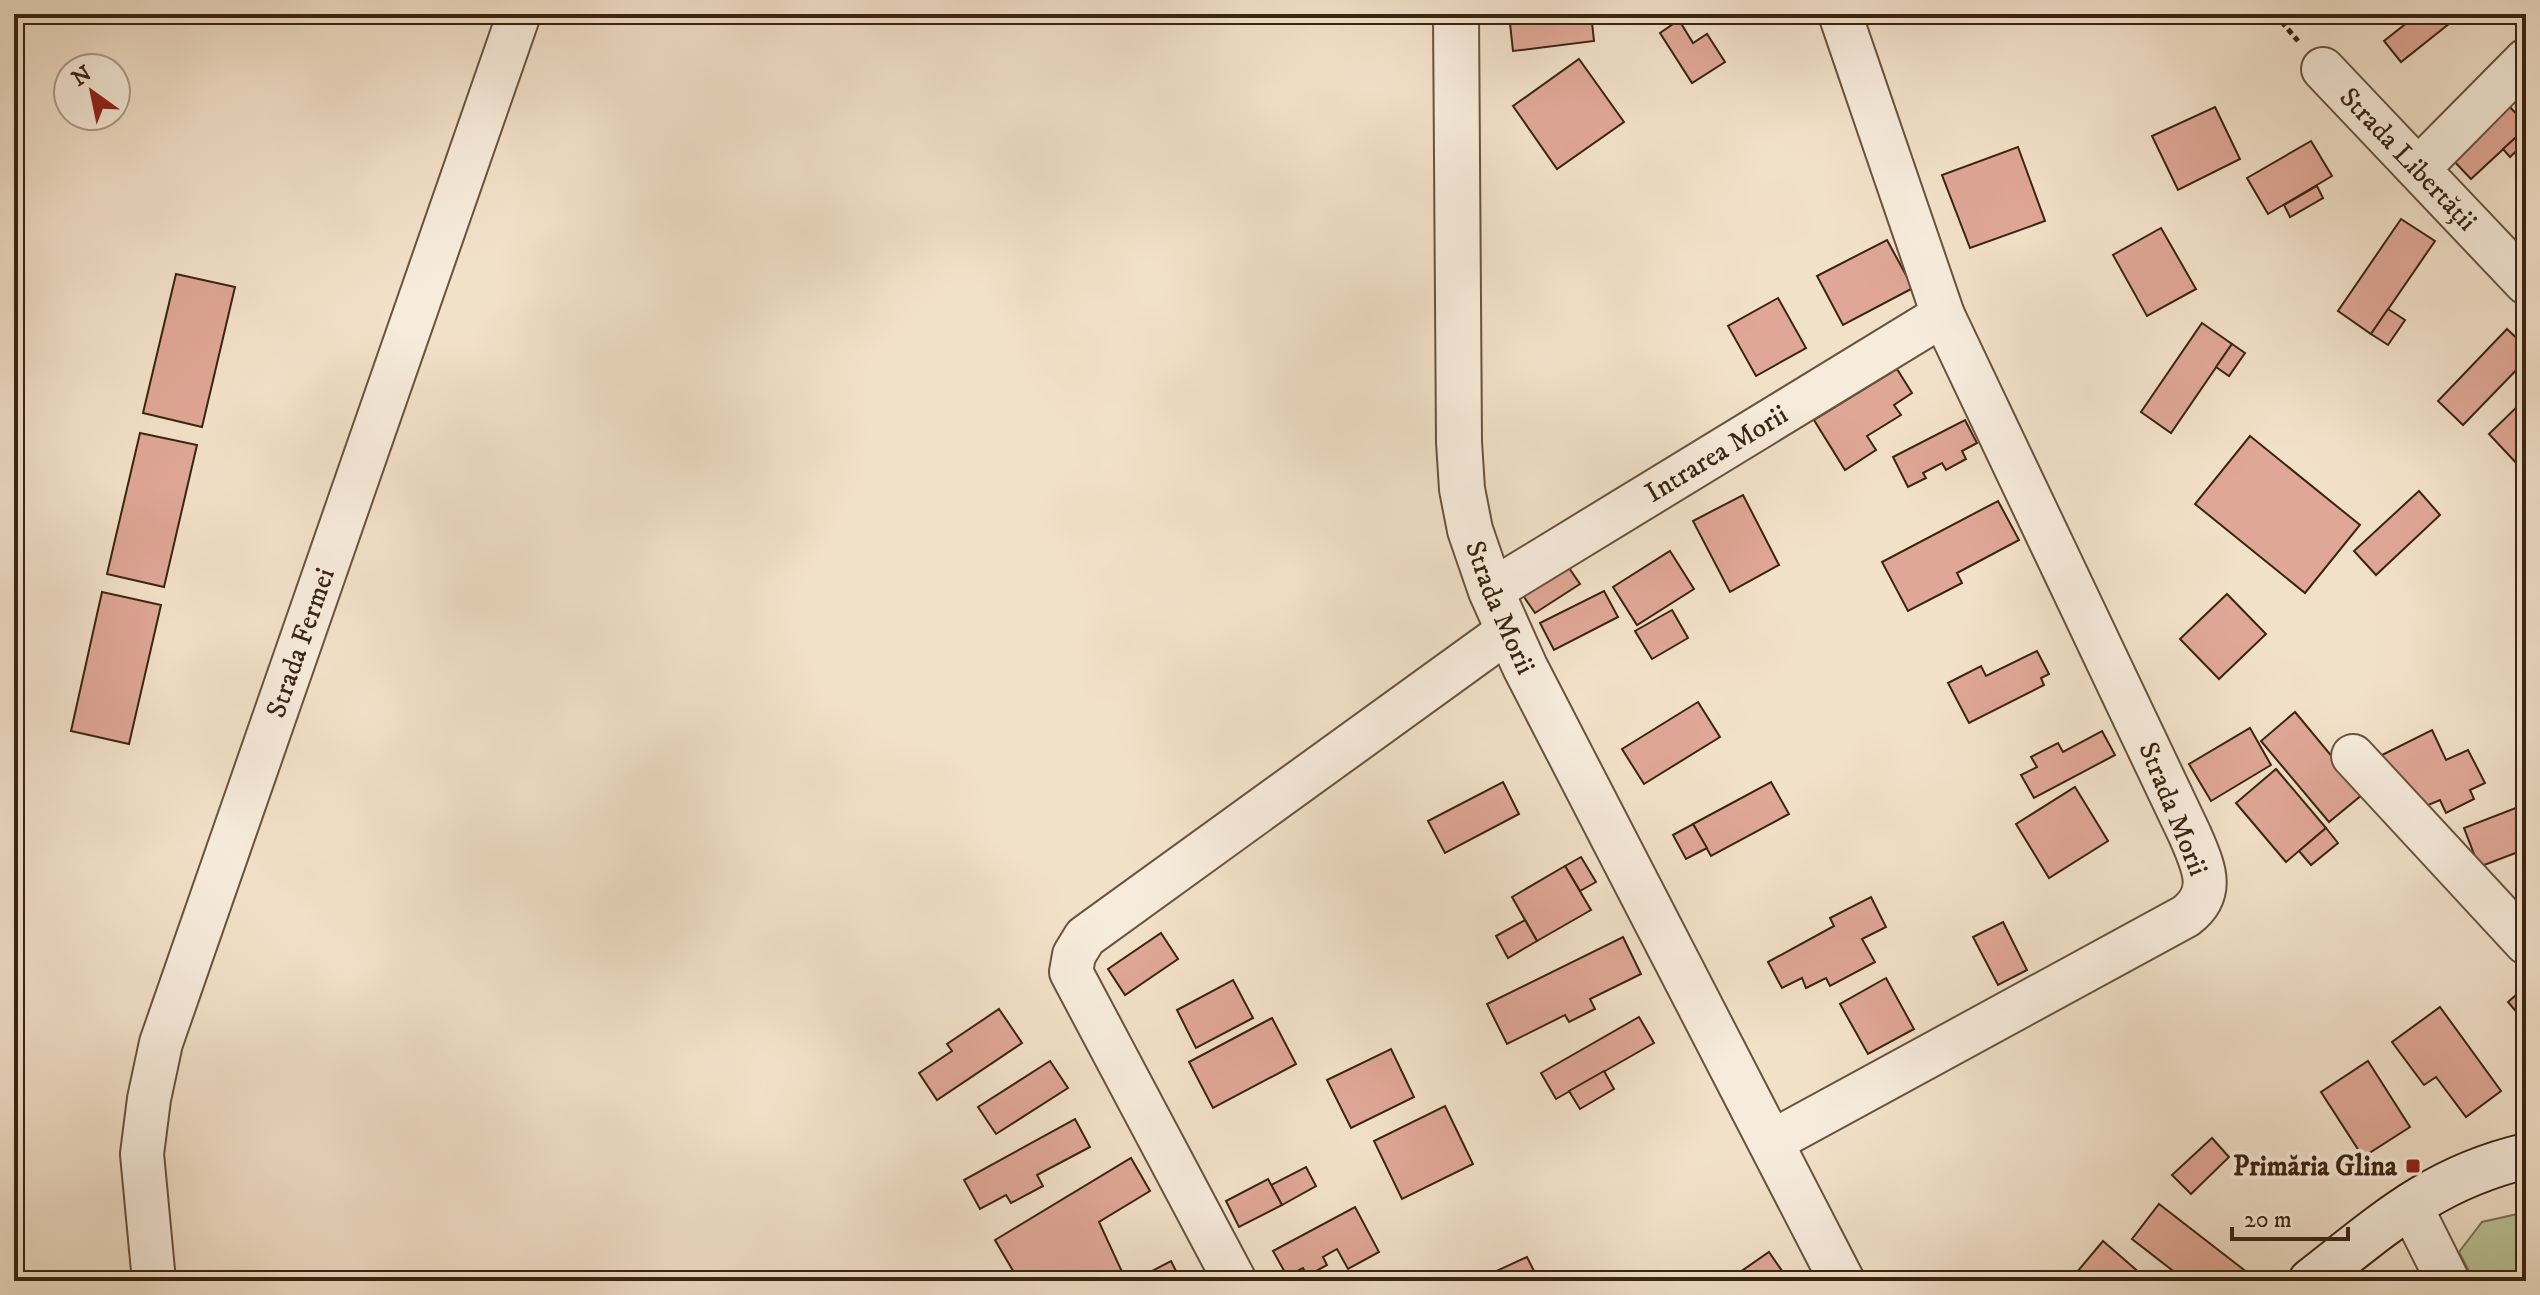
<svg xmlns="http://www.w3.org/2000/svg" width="2540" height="1295" font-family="'IM FELL DW Pica',serif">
  <rect width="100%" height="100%" fill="#f2e1c9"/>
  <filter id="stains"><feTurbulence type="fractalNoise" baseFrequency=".0025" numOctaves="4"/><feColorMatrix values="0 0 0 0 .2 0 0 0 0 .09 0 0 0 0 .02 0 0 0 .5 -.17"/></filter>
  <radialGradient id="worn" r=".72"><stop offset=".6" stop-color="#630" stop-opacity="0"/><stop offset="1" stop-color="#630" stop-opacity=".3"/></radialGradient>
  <path fill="#bac397" stroke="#7a7454" stroke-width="2" d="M 2526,1212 L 2526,1281 L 2474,1281 L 2459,1252 L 2482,1222 Z"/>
  <g fill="#e0a796" stroke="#3a2410" stroke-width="2">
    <path d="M 1509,14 L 1591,14 L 1594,41 L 1513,51 Z"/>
    <path d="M 2418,14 L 2451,14 L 2455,19 L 2401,62 L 2384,41 Z"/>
    <path d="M 1679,20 L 1693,43 L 1707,34 L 1725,62 L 1692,83 L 1660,33 Z"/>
    <path d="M 1579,59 L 1624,122 L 1557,169 L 1513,106 Z"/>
    <path d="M 2507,104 L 2526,124 L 2526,128 L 2471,179 L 2451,158 Z"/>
    <path d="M 2215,107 L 2240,159 L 2178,190 L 2152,136 Z"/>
    <path d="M 2526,128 L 2526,142 L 2510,157 L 2503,149 Z"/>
    <path d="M 2311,141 L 2332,176 L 2268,214 L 2247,178 Z"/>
    <path d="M 2018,147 L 2045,221 L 1970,248 L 1942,175 Z"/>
    <path d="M 2317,186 L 2323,198 L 2290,217 L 2284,205 Z"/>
    <path d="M 2401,219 L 2435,241 L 2371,334 L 2338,311 Z"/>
    <path d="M 2161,228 L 2196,289 L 2147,316 L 2113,255 Z"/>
    <path d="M 1887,240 L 1913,288 L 1843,325 L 1817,276 Z"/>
    <path d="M 176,274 L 235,287 L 202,427 L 143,413 Z"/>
    <path d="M 1778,298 L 1806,348 L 1756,376 L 1728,326 Z"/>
    <path d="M 2388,309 L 2405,320 L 2388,345 L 2371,334 Z"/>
    <path d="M 2202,323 L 2232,344 L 2171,433 L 2141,412 Z"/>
    <path d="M 2507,329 L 2526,347 L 2526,360 L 2463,425 L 2438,401 Z"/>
    <path d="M 2232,344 L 2245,353 L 2229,376 L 2216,367 Z"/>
    <path d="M 1897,369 L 1912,393 L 1894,405 L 1901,415 L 1867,436 L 1876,450 L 1845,470 L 1814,420 Z"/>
    <path d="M 2526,398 L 2526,461 L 2520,467 L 2489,434 Z"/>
    <path d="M 1965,420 L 1977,443 L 1962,451 L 1966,459 L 1946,470 L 1942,463 L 1923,473 L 1926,478 L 1908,487 L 1893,457 Z"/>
    <path d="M 140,433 L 197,445 L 164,587 L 107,574 Z"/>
    <path d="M 2250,436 L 2360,525 L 2305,593 L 2195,504 Z"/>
    <path d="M 2419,491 L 2440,515 L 2376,575 L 2354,551 Z"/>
    <path d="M 1743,495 L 1779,565 L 1730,592 L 1693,521 Z"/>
    <path d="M 1998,501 L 2019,540 L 1957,573 L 1962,583 L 1908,611 L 1882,562 Z"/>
    <path d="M 1670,551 L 1694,589 L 1637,625 L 1613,587 Z"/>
    <path d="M 1567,565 L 1580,584 L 1535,613 L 1522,594 Z"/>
    <path d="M 1604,591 L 1618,617 L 1554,650 L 1540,623 Z"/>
    <path d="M 102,592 L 161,605 L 129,744 L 71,731 Z"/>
    <path d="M 2227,594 L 2266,634 L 2219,679 L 2180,639 Z"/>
    <path d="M 1672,610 L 1688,638 L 1652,659 L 1635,631 Z"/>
    <path d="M 2037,651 L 2049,674 L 2041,678 L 2044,685 L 1969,723 L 1948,683 L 1981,666 L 1986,676 Z"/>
    <path d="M 1698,702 L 1720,737 L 1644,784 L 1622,749 Z"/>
    <path d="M 2295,712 L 2363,794 L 2329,822 L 2261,741 Z"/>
    <path d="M 2250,728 L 2271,765 L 2211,801 L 2189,764 Z"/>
    <path d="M 2432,730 L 2446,760 L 2468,750 L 2485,783 L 2470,790 L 2474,799 L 2446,813 L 2440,800 L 2419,809 L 2404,801 L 2382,755 Z"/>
    <path d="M 2102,731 L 2115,755 L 2034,798 L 2021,775 L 2037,767 L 2031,757 L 2058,743 L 2063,752 Z"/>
    <path d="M 2276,769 L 2326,828 L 2286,862 L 2236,803 Z"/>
    <path d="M 1503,782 L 1519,814 L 1445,853 L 1428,821 Z"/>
    <path d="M 1771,782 L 1789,814 L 1711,856 L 1693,824 Z"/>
    <path d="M 2075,787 L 2108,841 L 2049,878 L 2016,824 Z"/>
    <path d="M 2526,804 L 2526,849 L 2479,867 L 2464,828 Z"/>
    <path d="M 1693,824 L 1707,848 L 1686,859 L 1673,835 Z"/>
    <path d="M 2326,828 L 2338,843 L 2311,865 L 2299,851 Z"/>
    <path d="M 1581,857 L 1596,882 L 1580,891 L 1565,866 Z"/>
    <path d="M 1565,866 L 1591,910 L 1537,941 L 1512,897 Z"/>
    <path d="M 1871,897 L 1886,927 L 1862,939 L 1875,962 L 1830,986 L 1826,978 L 1806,988 L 1802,978 L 1782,988 L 1768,962 L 1834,926 L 1830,918 Z"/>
    <path d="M 1525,920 L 1537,941 L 1508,958 L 1496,936 Z"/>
    <path d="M 2003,922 L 2027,970 L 1998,985 L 1973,937 Z"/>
    <path d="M 1161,933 L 1178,959 L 1125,995 L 1108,969 Z"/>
    <path d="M 1623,937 L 1641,974 L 1590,999 L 1595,1009 L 1569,1022 L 1565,1015 L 1507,1044 L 1487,1004 Z"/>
    <path d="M 1886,978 L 1914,1029 L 1868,1054 L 1840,1004 Z"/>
    <path d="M 1233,980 L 1253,1018 L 1196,1048 L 1177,1010 Z"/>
    <path d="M 2526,986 L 2526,1023 L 2508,1002 Z"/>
    <path d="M 2440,1007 L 2501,1091 L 2466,1117 L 2436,1077 L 2424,1085 L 2392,1042 Z"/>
    <path d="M 999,1009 L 1022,1043 L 937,1100 L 919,1073 L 952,1051 L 947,1044 Z"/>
    <path d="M 1639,1017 L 1654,1043 L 1556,1099 L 1541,1073 Z"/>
    <path d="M 1272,1018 L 1296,1064 L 1213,1108 L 1189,1062 Z"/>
    <path d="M 1391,1049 L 1414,1097 L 1351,1128 L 1327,1080 Z"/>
    <path d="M 1050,1061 L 1068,1088 L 996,1134 L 978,1107 Z"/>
    <path d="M 2368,1061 L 2410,1127 L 2363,1157 L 2321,1092 Z"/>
    <path d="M 1604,1071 L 1614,1089 L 1580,1109 L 1569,1091 Z"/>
    <path d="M 1445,1106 L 1473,1164 L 1402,1199 L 1374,1141 Z"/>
    <path d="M 1075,1119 L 1090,1147 L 1037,1175 L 1043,1186 L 1011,1203 L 1006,1195 L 980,1209 L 964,1180 Z"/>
    <path d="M 2212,1138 L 2229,1157 L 2191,1194 L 2172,1175 Z"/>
    <path d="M 1131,1158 L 1150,1191 L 1099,1222 L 1123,1274 L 1109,1281 L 1019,1281 L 995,1240 Z"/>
    <path d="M 1306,1167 L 1316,1186 L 1282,1205 L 1271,1185 Z"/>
    <path d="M 1268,1179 L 1282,1205 L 1239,1227 L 1226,1201 Z"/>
    <path d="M 2159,1204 L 2248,1273 L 2242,1281 L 2186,1281 L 2132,1239 Z"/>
    <path d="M 1355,1207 L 1379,1252 L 1348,1269 L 1337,1249 L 1323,1257 L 1327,1265 L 1307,1276 L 1303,1268 L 1287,1276 L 1273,1251 Z"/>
    <path d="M 2103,1241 L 2149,1281 L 2088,1281 L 2077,1272 Z"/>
    <path d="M 1769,1252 L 1789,1281 L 1727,1281 Z"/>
    <path d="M 1527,1257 L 1539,1281 L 1493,1281 L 1490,1274 Z"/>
    <path d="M 1171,1261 L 1181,1281 L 1133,1281 Z"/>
  </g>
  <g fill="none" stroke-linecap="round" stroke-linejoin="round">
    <g stroke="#68533e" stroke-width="46">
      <g id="minor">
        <path id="s1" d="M 2323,69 L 2526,283"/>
        <path d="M 2418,169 L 2526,60"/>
        <path id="s2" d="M 1491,591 L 1943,315"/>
        <path d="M 2353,756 L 2526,943"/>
        <path d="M 1771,1142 L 2186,916 C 2217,892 2203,866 2190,835 L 1943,315 L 1840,14"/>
        <path d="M 2410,1205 L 2448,1281"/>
        <path id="s3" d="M 154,1281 L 142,1154 L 149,1099 L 161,1043 L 519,14"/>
        <path d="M 1235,1281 L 1071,972 L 1074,955 L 1085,937 L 1508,631"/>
      </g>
    </g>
    <g stroke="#68533e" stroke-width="48">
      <g id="tertiary">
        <path id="s4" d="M 1456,14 L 1459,442 L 1462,489 L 1470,530 L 1491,591 L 1525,667 L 1842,1281"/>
      </g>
    </g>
    <g stroke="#3a2410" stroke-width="48">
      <path id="secondary" d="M 2311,1281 C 2384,1224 2433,1178 2526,1156"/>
    </g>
    <path stroke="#3a2410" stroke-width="5" stroke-dasharray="6 4" stroke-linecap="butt" d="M 2275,14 L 2298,41"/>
    <use href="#minor" stroke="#f7ecdc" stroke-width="42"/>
    <use href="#tertiary" stroke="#f7ecdc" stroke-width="44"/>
    <use href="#secondary" stroke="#f7ecdc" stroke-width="44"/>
  </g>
  <rect fill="#8f2418" stroke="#f7ecdc" stroke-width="3" x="2405" y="1158" width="16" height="16" rx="4"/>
  <g text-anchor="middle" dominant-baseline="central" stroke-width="8" stroke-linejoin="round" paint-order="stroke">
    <g font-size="28" fill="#3a2410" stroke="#f7ecdc">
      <text stroke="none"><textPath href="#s1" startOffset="124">Strada Libertății</textPath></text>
      <text stroke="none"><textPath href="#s2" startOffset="264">Intrarea Morii</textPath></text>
      <text stroke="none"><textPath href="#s4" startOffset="600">Strada Morii</textPath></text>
      <text stroke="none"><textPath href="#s3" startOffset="664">Strada Fermei</textPath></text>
      <text transform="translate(2173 809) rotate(68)">Strada Morii</text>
    </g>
    <g font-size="28" font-weight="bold" fill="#3a2410" stroke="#f7ecdc" text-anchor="end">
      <text x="2397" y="1166">Primăria Glina</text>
    </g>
  </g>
  <rect width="2540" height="1295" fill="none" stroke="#f2e1c9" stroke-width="48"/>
  <rect x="16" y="16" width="2508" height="1263" fill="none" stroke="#3a2410" stroke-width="4"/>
  <rect x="24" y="24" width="2492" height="1247" fill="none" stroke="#3a2410" stroke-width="2"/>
  <g transform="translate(92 92) rotate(327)"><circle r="38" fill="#f7ecdc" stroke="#ab9c8a" stroke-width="2"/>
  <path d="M0-6L14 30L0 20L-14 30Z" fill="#8f2418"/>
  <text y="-12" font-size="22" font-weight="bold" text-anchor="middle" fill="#3a2410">N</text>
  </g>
  <path d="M2232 1227v12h116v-12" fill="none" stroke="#3a2410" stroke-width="4"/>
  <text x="2244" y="1227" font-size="24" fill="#3a2410" stroke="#f7ecdc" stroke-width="6" paint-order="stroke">20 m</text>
  <rect width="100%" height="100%" filter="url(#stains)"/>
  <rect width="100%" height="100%" fill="url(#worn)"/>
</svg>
